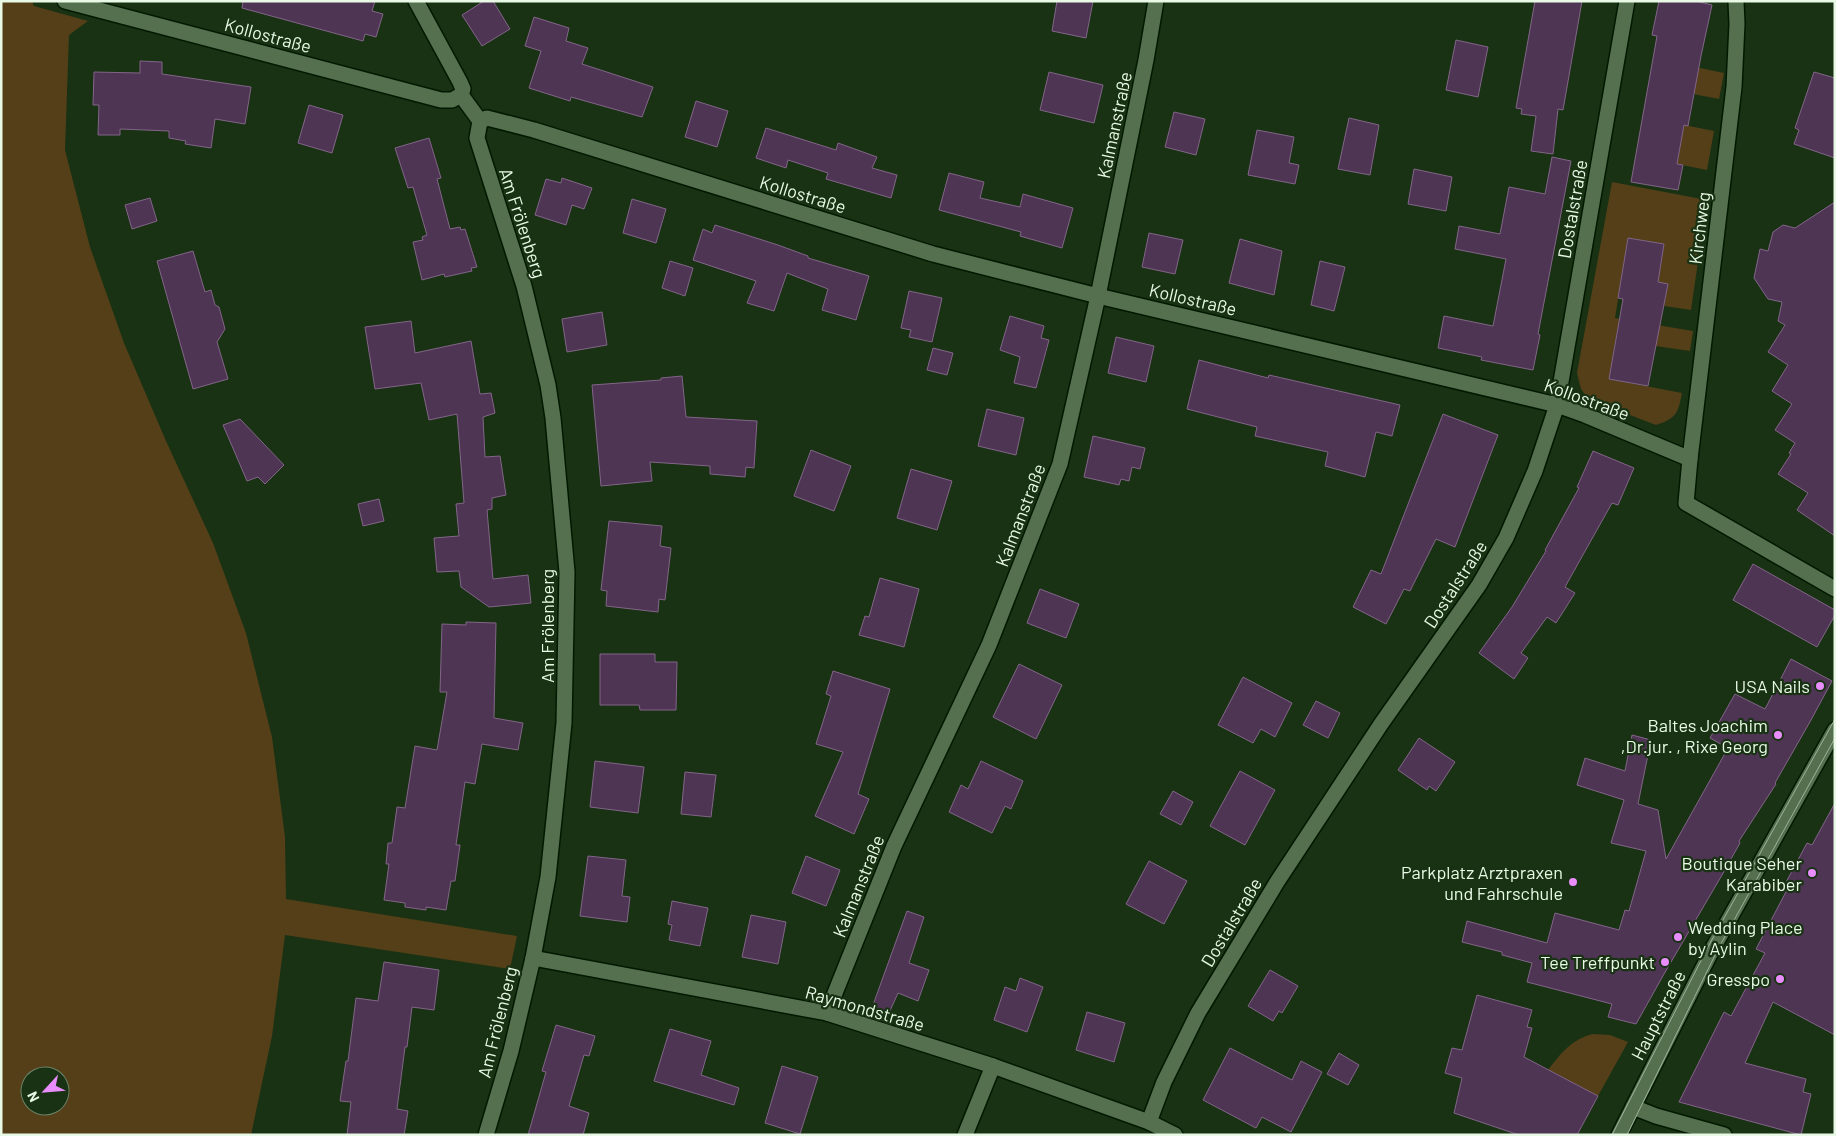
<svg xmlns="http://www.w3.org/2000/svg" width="1836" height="1136" font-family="Barlow,sans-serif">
  <rect width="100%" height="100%" fill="#183213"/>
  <g fill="#543f18" fill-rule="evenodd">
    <path d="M 1,1 L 32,1 L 34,6 L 88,21 L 69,35 L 65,150 L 90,247 L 124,343 L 166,441 L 213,543 L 246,633 L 272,737 L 285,837 L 286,899 L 517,936 L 510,969 L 285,935 L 272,1036 L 251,1135 L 1,1135 ZM 30,1076 L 60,1076 L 60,1106 L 30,1106 Z"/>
    <path d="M 1686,65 L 1724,73 L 1719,99 L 1693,94 Z"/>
    <path d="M 1684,125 L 1714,131 L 1707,170 L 1677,164 Z"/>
    <path d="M 1612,182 L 1707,200 L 1691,310 L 1664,306 L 1668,284 L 1658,282 L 1664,244 L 1628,238 L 1615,318 L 1693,331 L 1690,351 L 1655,346 L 1617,331 L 1609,379 L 1682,393 C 1678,413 1677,418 1656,425 L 1588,399 L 1581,389 L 1577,373 Z"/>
    <path d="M 1593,1034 L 1610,1035 L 1628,1042 L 1598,1096 L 1548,1070 C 1561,1053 1572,1039 1593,1034 Z"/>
  </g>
  <g fill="#4f3554" stroke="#826588">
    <path d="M 243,1 L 375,1 L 372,11 L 383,14 L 376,37 L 365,34 L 363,41 L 242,8 Z"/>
    <path d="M 484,1 L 493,1 L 510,29 L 482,46 L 462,15 Z"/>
    <path d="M 1057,1 L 1093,1 L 1086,38 L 1052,31 Z"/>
    <path d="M 1535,1 L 1582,1 L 1563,110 L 1558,109 L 1553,154 L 1531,151 L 1536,116 L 1521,114 L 1522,109 L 1516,108 Z"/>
    <path d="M 1659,1 L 1696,1 L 1712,5 L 1701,56 L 1688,126 L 1684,125 L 1677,164 L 1683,165 L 1678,190 L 1631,182 L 1657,36 L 1652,35 Z"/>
    <path d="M 534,17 L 569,28 L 566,41 L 588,48 L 582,64 L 653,87 L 642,117 L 571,97 L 570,101 L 529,88 L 541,51 L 525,46 Z"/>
    <path d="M 1456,40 L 1488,47 L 1478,97 L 1446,90 Z"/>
    <path d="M 140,61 L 162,62 L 162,74 L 251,87 L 245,124 L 215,119 L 211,148 L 185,144 L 186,141 L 169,138 L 169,131 L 120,129 L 120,135 L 98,135 L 99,105 L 93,105 L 94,72 L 140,73 Z"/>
    <path d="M 1049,72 L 1103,85 L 1094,123 L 1040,110 Z"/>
    <path d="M 1814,72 L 1835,78 L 1835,158 L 1794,144 L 1799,130 L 1795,128 Z"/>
    <path d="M 696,101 L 728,111 L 717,147 L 685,137 Z"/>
    <path d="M 309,105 L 343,115 L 332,153 L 298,143 Z"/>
    <path d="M 1174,112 L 1205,119 L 1196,155 L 1165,147 Z"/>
    <path d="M 1349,118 L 1379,125 L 1370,175 L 1338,169 Z"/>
    <path d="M 766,128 L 836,150 L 838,143 L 877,157 L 872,168 L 897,175 L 891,198 L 826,179 L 828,173 L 788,160 L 786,168 L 756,158 Z"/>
    <path d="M 1257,130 L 1294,137 L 1289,163 L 1299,165 L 1295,184 L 1248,175 Z"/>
    <path d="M 429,138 L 441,178 L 437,179 L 450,229 L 460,227 L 461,230 L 465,229 L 477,267 L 471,268 L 472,271 L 445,277 L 444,274 L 422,280 L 413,242 L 423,240 L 422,237 L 427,235 L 413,187 L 408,188 L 395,148 Z"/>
    <path d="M 1552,157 L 1571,161 L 1538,334 L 1540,335 L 1533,370 L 1481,360 L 1482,357 L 1438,348 L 1444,316 L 1493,326 L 1506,259 L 1455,249 L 1459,226 L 1500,234 L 1509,187 L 1545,194 Z"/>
    <path d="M 1414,169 L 1452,177 L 1446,211 L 1408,204 Z"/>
    <path d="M 949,173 L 984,182 L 980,198 L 1020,207 L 1023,194 L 1073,208 L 1062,248 L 1020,236 L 1021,232 L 939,210 Z"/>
    <path d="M 562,178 L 592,188 L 584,209 L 572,205 L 566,225 L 535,215 L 546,179 L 561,183 Z"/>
    <path d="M 150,198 L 157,221 L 132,229 L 125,205 Z"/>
    <path d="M 632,199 L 666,209 L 656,243 L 623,233 Z"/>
    <path d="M 1835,202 L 1835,536 L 1797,510 L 1808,493 L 1778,474 L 1791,454 L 1789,453 L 1795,443 L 1775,430 L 1792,404 L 1772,391 L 1788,365 L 1768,352 L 1785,325 L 1778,321 L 1782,302 L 1768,299 L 1754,278 L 1760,249 L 1768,251 L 1773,232 L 1783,225 L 1795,228 Z"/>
    <path d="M 715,225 L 778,245 L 808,256 L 808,258 L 869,276 L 856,320 L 822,310 L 828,289 L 787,273 L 774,311 L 747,303 L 756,281 L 693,260 L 703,229 L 712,233 Z"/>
    <path d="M 1149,233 L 1183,240 L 1175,274 L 1142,267 Z"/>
    <path d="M 1628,238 L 1664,244 L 1658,282 L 1668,284 L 1648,386 L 1609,379 L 1623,299 L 1618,298 Z"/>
    <path d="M 1240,239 L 1282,251 L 1274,295 L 1229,283 Z"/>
    <path d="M 193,251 L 205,292 L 211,290 L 215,305 L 219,307 L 225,329 L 217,342 L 228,379 L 193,389 L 157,261 Z"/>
    <path d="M 670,261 L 693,268 L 685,296 L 662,288 Z"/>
    <path d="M 1320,261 L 1345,267 L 1334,311 L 1311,305 Z"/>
    <path d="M 909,291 L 942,298 L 932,342 L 909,337 L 911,330 L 901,328 Z"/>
    <path d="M 602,312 L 607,345 L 567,352 L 562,319 Z"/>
    <path d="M 1010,316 L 1044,326 L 1041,338 L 1049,340 L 1036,388 L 1014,383 L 1020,357 L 1000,350 Z"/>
    <path d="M 411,321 L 415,353 L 471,341 L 480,394 L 491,393 L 495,413 L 483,417 L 485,457 L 500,456 L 506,495 L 492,498 L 492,509 L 487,510 L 493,579 L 528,575 L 531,603 L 489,607 L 461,587 L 459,571 L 437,572 L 434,538 L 459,536 L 456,504 L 464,503 L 457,414 L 429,420 L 421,383 L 375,389 L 365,327 Z"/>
    <path d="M 1116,337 L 1154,346 L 1146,382 L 1108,373 Z"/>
    <path d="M 933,348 L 953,353 L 947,375 L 927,370 Z"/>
    <path d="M 1199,360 L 1268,378 L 1269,375 L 1400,405 L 1392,436 L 1376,432 L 1365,477 L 1325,466 L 1328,452 L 1255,436 L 1257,427 L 1187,409 Z"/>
    <path d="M 682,376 L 686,417 L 757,421 L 754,468 L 746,467 L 745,477 L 710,474 L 710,466 L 650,462 L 652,481 L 601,486 L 592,385 L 661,380 L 661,378 Z"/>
    <path d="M 987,409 L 1024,418 L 1016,455 L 978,446 Z"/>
    <path d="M 1443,414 L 1498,435 L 1455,547 L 1436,539 L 1410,591 L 1404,589 L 1386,624 L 1353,607 L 1371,570 L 1381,574 Z"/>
    <path d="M 240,419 L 284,465 L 265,484 L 258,477 L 247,481 L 223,425 Z"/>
    <path d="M 1093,436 L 1145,448 L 1140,469 L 1132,467 L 1129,481 L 1121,479 L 1119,485 L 1084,477 Z"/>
    <path d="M 811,450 L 851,466 L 834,511 L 794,496 Z"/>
    <path d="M 1593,451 L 1634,468 L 1618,505 L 1612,503 L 1565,587 L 1575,593 L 1556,623 L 1547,617 L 1521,653 L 1528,658 L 1514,679 L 1479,653 L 1512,607 L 1546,551 L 1545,550 L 1579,488 L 1577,487 Z"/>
    <path d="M 911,469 L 952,481 L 937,530 L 897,518 Z"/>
    <path d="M 379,499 L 384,521 L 363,526 L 358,504 Z"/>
    <path d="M 609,521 L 662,526 L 660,546 L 671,548 L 665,600 L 659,599 L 658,612 L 606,606 L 607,591 L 601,590 Z"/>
    <path d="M 1753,564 L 1835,610 L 1835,615 L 1817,647 L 1733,600 Z"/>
    <path d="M 880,578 L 919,589 L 904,647 L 859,635 L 865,616 L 869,617 Z"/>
    <path d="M 1040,589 L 1079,604 L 1066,638 L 1027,623 Z"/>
    <path d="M 466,622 L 496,623 L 494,718 L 523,723 L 518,750 L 482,744 L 475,784 L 465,782 L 456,845 L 460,845 L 455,881 L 451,881 L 446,910 L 426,907 L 426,910 L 405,907 L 405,903 L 384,900 L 389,864 L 386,864 L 388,843 L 392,843 L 397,807 L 405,808 L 415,746 L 437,750 L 447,692 L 440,692 L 442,624 L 466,625 Z"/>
    <path d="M 600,654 L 655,654 L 655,662 L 677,662 L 676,710 L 640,710 L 639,705 L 600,705 Z"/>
    <path d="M 1791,659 L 1832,681 L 1811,720 L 1775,783 L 1776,784 L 1739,841 L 1740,843 L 1722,875 L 1664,974 L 1636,1024 L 1608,1017 L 1612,1004 L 1527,982 L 1532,963 L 1502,955 L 1502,952 L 1462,942 L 1467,921 L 1547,943 L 1555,913 L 1619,930 L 1625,910 L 1629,911 L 1646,851 L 1611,843 L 1624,800 L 1577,785 L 1585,758 L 1625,771 L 1632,735 L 1651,740 L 1638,804 L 1658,810 L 1666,859 L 1728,748 L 1710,738 L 1735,694 L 1765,709 Z"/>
    <path d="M 1019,664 L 1062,685 L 1036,739 L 993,717 Z"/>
    <path d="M 833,671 L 890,689 L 858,794 L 869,799 L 854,834 L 815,816 L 843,752 L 816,744 L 831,696 L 826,694 Z"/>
    <path d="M 1243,677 L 1292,703 L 1275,737 L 1261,729 L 1253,743 L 1218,725 Z"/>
    <path d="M 1316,701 L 1340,713 L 1328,738 L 1303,725 Z"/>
    <path d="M 1419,738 L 1455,762 L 1436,791 L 1429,786 L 1427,790 L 1398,770 Z"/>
    <path d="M 595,761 L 644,767 L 638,813 L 590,807 Z"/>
    <path d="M 981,761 L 1023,781 L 1011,809 L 1005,806 L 992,833 L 949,812 L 961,785 L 968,789 Z"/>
    <path d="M 1240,771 L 1275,790 L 1245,845 L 1210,826 Z"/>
    <path d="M 685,772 L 716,775 L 711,817 L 681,814 Z"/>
    <path d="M 1173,791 L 1193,802 L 1181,825 L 1160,814 Z"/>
    <path d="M 1835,803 L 1835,1035 L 1773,1002 L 1745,1063 L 1806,1079 L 1803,1092 L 1811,1094 L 1801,1135 L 1679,1102 L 1724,1012 L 1731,1016 L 1765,953 L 1756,949 L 1788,888 L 1784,886 L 1807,843 L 1812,845 Z"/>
    <path d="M 588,856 L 626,860 L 622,896 L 630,897 L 627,922 L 580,916 Z"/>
    <path d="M 806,856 L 840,870 L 826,906 L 792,893 Z"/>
    <path d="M 1149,861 L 1187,881 L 1164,924 L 1126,904 Z"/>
    <path d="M 672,901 L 708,908 L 700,946 L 669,940 L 672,925 L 668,924 Z"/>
    <path d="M 907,911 L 924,917 L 909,963 L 929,970 L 918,1001 L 898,993 L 885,1022 L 869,1016 Z"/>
    <path d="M 751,915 L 786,922 L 778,964 L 742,957 Z"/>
    <path d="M 384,962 L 439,970 L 434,1010 L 412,1007 L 407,1047 L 405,1047 L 397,1109 L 408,1111 L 404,1135 L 347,1135 L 351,1102 L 340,1101 L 346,1061 L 348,1061 L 356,998 L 378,1001 Z"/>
    <path d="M 1270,970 L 1298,986 L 1282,1013 L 1279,1011 L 1273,1021 L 1248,1006 Z"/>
    <path d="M 1020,978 L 1043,987 L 1027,1032 L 994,1020 L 1005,987 L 1016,991 Z"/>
    <path d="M 1477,995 L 1532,1010 L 1527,1027 L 1532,1028 L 1524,1057 L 1598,1096 L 1577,1135 L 1519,1135 L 1454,1113 L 1462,1078 L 1445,1073 L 1452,1048 L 1462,1050 Z"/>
    <path d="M 1087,1012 L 1125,1023 L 1114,1062 L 1076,1050 Z"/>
    <path d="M 556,1025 L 595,1036 L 589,1056 L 584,1055 L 569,1106 L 589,1113 L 583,1135 L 528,1135 L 546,1072 L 542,1071 Z"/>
    <path d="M 670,1029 L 711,1041 L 701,1075 L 739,1088 L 734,1105 L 654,1081 Z"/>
    <path d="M 1230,1048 L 1292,1080 L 1301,1061 L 1322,1072 L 1291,1132 L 1262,1117 L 1256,1128 L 1203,1100 Z"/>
    <path d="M 1339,1053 L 1359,1065 L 1348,1085 L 1327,1074 Z"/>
    <path d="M 782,1066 L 818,1077 L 800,1134 L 765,1123 Z"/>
  </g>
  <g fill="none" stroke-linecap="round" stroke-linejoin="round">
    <g stroke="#021900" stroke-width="18">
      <g id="minor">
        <path d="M 65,1 L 441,100 L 452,100 L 461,95"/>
        <path d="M 416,1 L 460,82 L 463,89 L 461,95"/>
        <path d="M 1736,1 L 1737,24 L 1734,87 L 1690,459 L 1686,503 L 1835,589"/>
        <path d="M 461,95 L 480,121"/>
        <path d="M 480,121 L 487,118 L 534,130 L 933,254 L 1098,296 L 1557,405 L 1585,415 L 1690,459"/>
        <path d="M 480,121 L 477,138 L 524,286 L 548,385 L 553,418 L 567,572 L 564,723 L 548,877 L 533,958 L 511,1051 L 486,1135"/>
        <path d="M 533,958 L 827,1013 L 993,1066 L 1149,1122 L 1175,1135"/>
        <path d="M 827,1013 L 894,846 L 989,645 L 1060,464 L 1098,296 L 1146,60 L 1156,1"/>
        <path d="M 1633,1107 L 1656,1116 L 1724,1135"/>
        <path d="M 1149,1122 L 1164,1082 L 1198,1013 L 1277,882 L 1381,724 L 1479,585 L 1506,538 L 1535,471 L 1557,405 L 1627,1"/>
        <path d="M 965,1135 L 993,1066"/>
      </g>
    </g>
    <g stroke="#021900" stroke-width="18">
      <path id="tertiary" d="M 1619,1135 L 1713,948 L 1835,730"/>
    </g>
    <use href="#minor" stroke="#54704e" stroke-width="15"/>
    <use href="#tertiary" stroke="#54704e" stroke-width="15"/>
    <g stroke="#9eb29b" stroke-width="1">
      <path d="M 1612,1135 L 1709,945 L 1835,719"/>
      <path d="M 1627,1135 L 1718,949 L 1835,738"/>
    </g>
  </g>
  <g fill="#e98dfd" stroke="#183213" stroke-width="2">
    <circle cx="1820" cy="686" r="5"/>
    <circle cx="1778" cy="735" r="5"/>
    <circle cx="1812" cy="873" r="5"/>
    <circle cx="1573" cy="882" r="5"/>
    <circle cx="1678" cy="937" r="5"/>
    <circle cx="1665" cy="962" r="5"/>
    <circle cx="1780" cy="979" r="5"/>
  </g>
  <g text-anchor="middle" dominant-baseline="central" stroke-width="4.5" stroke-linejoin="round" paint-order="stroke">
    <g font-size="18" fill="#e8f9e5" stroke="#183213">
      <text transform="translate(268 35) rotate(15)">Kollostraße</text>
      <text transform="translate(1114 125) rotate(-78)">Kalmanstraße</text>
      <text transform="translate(803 194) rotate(17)">Kollostraße</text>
      <text transform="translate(1572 209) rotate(-80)">Dostalstraße</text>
      <text transform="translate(523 223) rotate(72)">Am Frölenberg</text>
      <text transform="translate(1699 228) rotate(-83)">Kirchweg</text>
      <text transform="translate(1193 299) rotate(13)">Kollostraße</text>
      <text transform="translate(1587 399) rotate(20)">Kollostraße</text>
      <text transform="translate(1020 515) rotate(-69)">Kalmanstraße</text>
      <text transform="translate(1455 584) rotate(-57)">Dostalstraße</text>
      <text transform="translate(547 626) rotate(-90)">Am Frölenberg</text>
      <text transform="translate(858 886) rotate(-68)">Kalmanstraße</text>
      <text transform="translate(1231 922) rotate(-59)">Dostalstraße</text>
      <text transform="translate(865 1008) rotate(16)">Raymondstraße</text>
      <text transform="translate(1658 1015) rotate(-63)">Hauptstraße</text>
      <text transform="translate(497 1022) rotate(-76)">Am Frölenberg</text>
    </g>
    <g font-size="18" fill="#e8f9e5" stroke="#183213" text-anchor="end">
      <text x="1810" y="686">USA Nails</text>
      <text x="1768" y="725">Baltes Joachim<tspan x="1768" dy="21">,Dr.jur. , Rixe Georg</tspan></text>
      <text x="1802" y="863">Boutique Seher<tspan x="1802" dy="21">Karabiber</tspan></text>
      <text x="1563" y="872">Parkplatz Arztpraxen<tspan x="1563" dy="21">und Fahrschule</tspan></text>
      <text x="1688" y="927" text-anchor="start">Wedding Place<tspan x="1688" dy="21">by Aylin</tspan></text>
      <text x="1655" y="962">Tee Treffpunkt</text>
      <text x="1770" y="979">Gresspo</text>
    </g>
  </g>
  <rect width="1836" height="1136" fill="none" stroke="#e8f9e5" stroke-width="5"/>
  <g transform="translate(45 1091) rotate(244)"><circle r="24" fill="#183213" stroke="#6b8267"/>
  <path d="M0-4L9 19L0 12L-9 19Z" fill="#e98dfd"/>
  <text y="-8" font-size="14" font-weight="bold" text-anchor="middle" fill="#e8f9e5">N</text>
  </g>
</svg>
